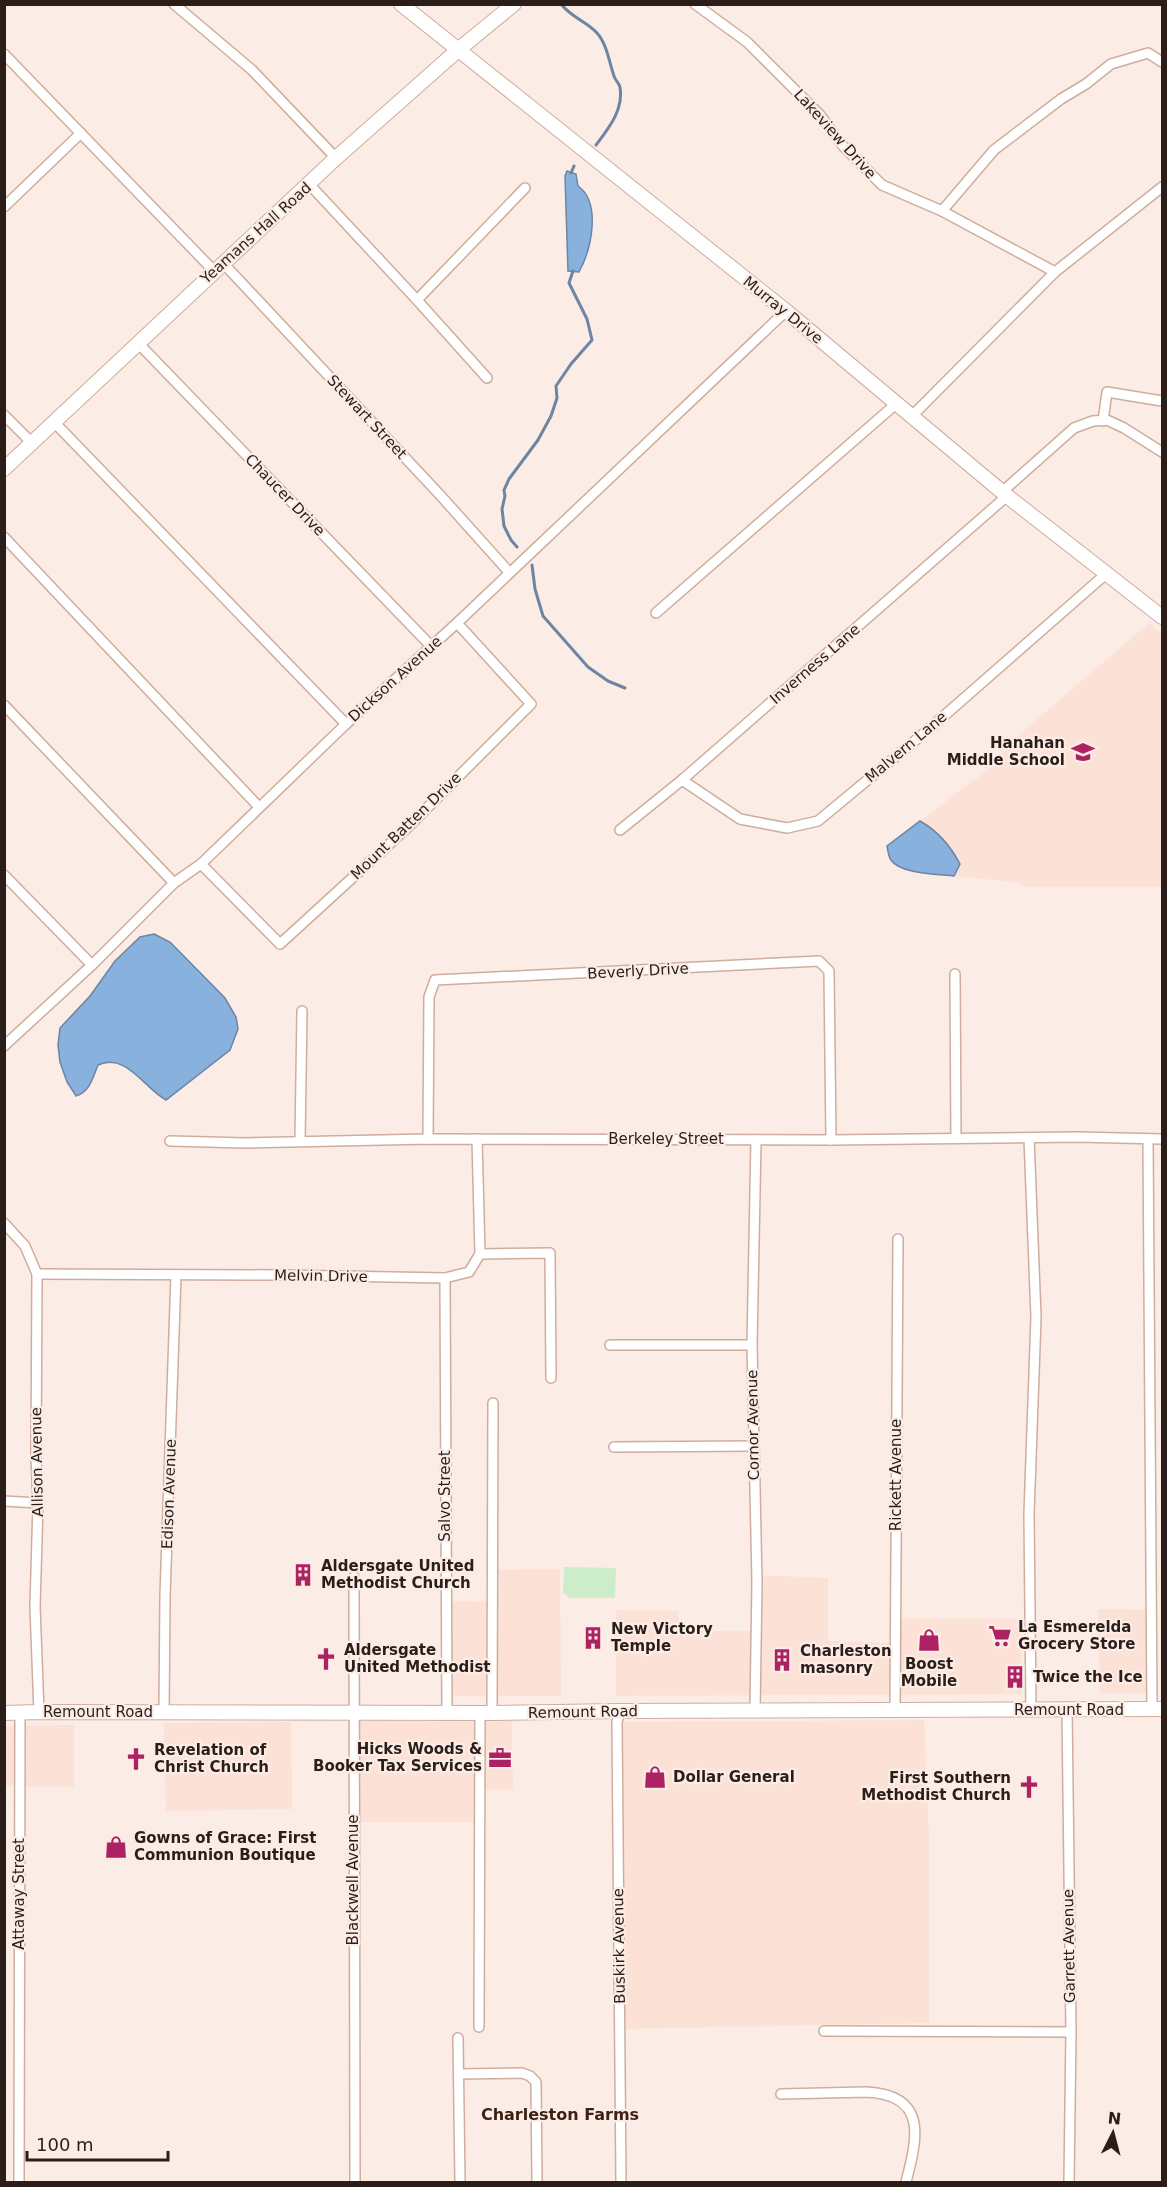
<svg xmlns="http://www.w3.org/2000/svg" width="1167" height="2187" font-family="'DejaVu Sans',sans-serif">
  <rect width="100%" height="100%" fill="#fbece6"/>
  <g fill="#fce1d6">
    <path d="M 1149,623 L 1162,634 L 1162,887 L 1028,887 L 1020,883 L 913,871 L 899,867 L 891,860 L 887,846 L 994,765 L 1013,740 Z"/>
    <path d="M 560,1569 L 561,1696 L 447,1696 L 445,1601 L 493,1602 L 493,1570 Z"/>
    <path d="M 757,1575 L 828,1578 L 828,1641 L 895,1643 L 895,1618 L 1021,1619 L 1022,1694 L 616,1696 L 616,1610 L 678,1611 L 679,1631 L 756,1631 Z"/>
    <path d="M 1098,1609 L 1152,1610 L 1152,1693 L 1100,1693 Z"/>
    <path d="M 924,1720 L 929,1835 L 929,2023 L 620,2029 L 617,1722 Z"/>
    <path d="M 353,1721 L 512,1721 L 513,1789 L 481,1790 L 480,1822 L 353,1822 Z"/>
    <path d="M 291,1722 L 292,1809 L 166,1811 L 164,1723 Z"/>
    <path d="M 74,1725 L 74,1787 L 5,1786 L 5,1726 Z"/>
  </g>
  <path fill="#cdecca" d="M 564,1567 L 616,1568 L 615,1598 L 570,1598 L 563,1593 Z"/>
  <g fill="#88b1de" stroke="#6c85a3" stroke-width="1.5">
    <path d="M 567,171 L 576,174 L 578,186 C 602,203 591,250 579,272 L 568,271 L 565,176 Z"/>
    <path d="M 920,821 C 938,831 950,845 960,864 L 954,876 C 938,874 900,874 891,860 C 888,856 888,850 887,846 Z"/>
    <path d="M 154,934 L 170,942 L 225,998 L 236,1017 L 238,1029 L 230,1050 L 166,1100 C 144,1088 126,1052 98,1065 C 93,1077 90,1092 76,1096 L 67,1082 L 60,1062 L 58,1045 L 60,1028 L 90,996 L 115,961 L 140,937 Z"/>
  </g>
  <g fill="none" stroke-linecap="round" stroke-linejoin="round">
    <g stroke="#6c85a3" stroke-width="3">
      <path d="M 561,4 C 572,18 586,21 597,33 C 607,44 609,62 614,76 C 615,80 619,83 620,87 C 624,110 608,129 596,145"/>
      <path d="M 571,173 L 574,166"/>
      <path d="M 517,547 L 511,540 L 504,526 L 502,509 L 505,496 L 504,490 L 509,479 L 538,440 L 551,416 L 557,398 L 556,386 L 571,364 L 592,340 L 587,319 L 569,283 L 573,271"/>
      <path d="M 532,565 L 535,589 L 543,616 L 588,667 L 608,681 L 625,688"/>
    </g>
    <g stroke="#cfad9e" stroke-width="12">
      <g id="street">
        <path d="M 174,4 L 252,70 L 336,158"/>
        <path d="M 695,4 L 747,42 L 820,115 L 843,146 L 882,185 L 942,211 L 1055,272"/>
        <path d="M 4,54 L 214,271"/>
        <path d="M 310,185 L 417,300 L 487,378"/>
        <path d="M 4,207 L 81,133"/>
        <path d="M 942,211 L 994,150 L 1061,99 L 1086,84 L 1111,64 L 1148,53 L 1162,62"/>
        <path d="M 223,263 L 440,495 L 509,572"/>
        <path d="M 417,300 L 525,188"/>
        <path d="M 139,344 L 431,646"/>
        <path d="M 4,415 L 32,443"/>
        <path d="M 912,416 L 1055,272 L 1162,187"/>
        <path d="M 1103,421 L 1107,392 L 1162,401"/>
        <path d="M 54,422 L 346,724"/>
        <path d="M 1002,492 L 1074,428 L 1093,421 L 1107,420 L 1124,428 L 1162,452"/>
        <path d="M 4,537 L 259,807"/>
        <path d="M 656,613 L 897,403"/>
        <path d="M 4,705 L 174,883"/>
        <path d="M 682,780 L 740,819 L 787,828 L 818,821 L 929,729 L 1107,573"/>
        <path d="M 620,830 L 682,780 L 1007,496"/>
        <path d="M 201,864 L 280,944 L 408,827 L 531,704 L 457,623"/>
        <path d="M 4,875 L 92,965"/>
        <path d="M 955,974 L 956,1138"/>
        <path d="M 4,1046 L 92,965 L 174,883 L 201,864 L 346,724 L 457,623 L 786,311"/>
        <path d="M 1029,1138 L 1036,1317 L 1029,1514 L 1031,1710"/>
        <path d="M 428,1139 L 429,997 L 435,980 L 819,961 L 829,971 L 831,1140"/>
        <path d="M 1148,1139 L 1152,1709"/>
        <path d="M 170,1141 L 246,1143 L 428,1139 L 831,1140 L 1078,1137 L 1162,1139"/>
        <path d="M 300,1141 L 302,1011"/>
        <path d="M 4,1223 L 25,1246 L 37,1274 L 36,1458 L 38,1503 L 35,1607 L 39,1712"/>
        <path d="M 480,1254 L 550,1253 L 551,1378"/>
        <path d="M 37,1274 L 285,1275 L 445,1278 L 469,1272 L 480,1254 L 477,1139"/>
        <path d="M 445,1278 L 447,1713"/>
        <path d="M 610,1345 L 752,1345"/>
        <path d="M 614,1447 L 754,1446"/>
        <path d="M 4,1501 L 38,1503"/>
        <path d="M 354,1577 L 355,2182"/>
        <path d="M 1067,1709 L 1071,2032 L 1069,2182"/>
        <path d="M 755,1710 L 757,1583 L 752,1345 L 756,1140"/>
        <path d="M 620,1711 L 617,1722 L 621,2182"/>
        <path d="M 895,1711 L 898,1239"/>
        <path d="M 164,1712 L 165,1596 L 176,1275"/>
        <path d="M 492,1713 L 493,1403"/>
        <path d="M 479,2027 L 480,1713"/>
        <path d="M 824,2031 L 1071,2032"/>
        <path d="M 458,2038 L 460,2182"/>
        <path d="M 459,2074 L 522,2073 L 530,2076 L 536,2082 L 537,2182"/>
        <path d="M 781,2094 L 866,2092 C 929,2095 917,2139 906,2182"/>
        <path d="M 19,2182 L 20,1713"/>
      </g>
    </g>
    <g stroke="#cfad9e" stroke-width="16">
      <g id="secondary">
        <path d="M 401,4 L 786,311 L 1007,496 L 1162,617"/>
        <path d="M 4,469 L 336,158 L 458,50 L 514,4"/>
        <path d="M 4,1713 L 39,1712 L 492,1713 L 620,1711 L 1162,1709"/>
      </g>
    </g>
    <use href="#street" stroke="#fff" stroke-width="9"/>
    <use href="#secondary" stroke="#fff" stroke-width="14"/>
  </g>
  <defs>
    <g id="school-bare" transform="scale(1.8)"><path d="M0-5L7-2L0 1L-7-2ZM-4 1L0 2.5L4 1V4Q0 6-4 4Z" fill="#ad2262" stroke="#fbece6" stroke-width="2.5" paint-order="stroke"/></g>
    <g id="building-bare" transform="scale(1.8)"><path d="M-4-6H4V6H1V3H-1V6H-4ZM-2.5-4.3h1.7v1.8h-1.7ZM.8-4.3h1.7v1.8H.8ZM-2.5-1h1.7V.8h-1.7ZM.8-1h1.7V.8H.8Z" fill="#ad2262" stroke="#fbece6" stroke-width="2.5" paint-order="stroke"/></g>
    <g id="supermarket-bare" transform="scale(1.8)"><path d="M-6-5.5h2.5l.6 2H6L4.5 2H-2.5L-4.4-4H-6ZM-1.5 3.2a1.3 1.3 0 1 0 .1 0ZM3 3.2a1.3 1.3 0 1 0 .1 0Z" fill="#ad2262" stroke="#fbece6" stroke-width="2.5" paint-order="stroke"/></g>
    <g id="shop-bare" transform="scale(1.8)"><path d="M-5-2.5h2.3a2.7 3.5 0 0 1 5.4 0H5L5.5 6h-11ZM-1.5-2.5h3a1.5 2.3 0 0 0-3 0Z" fill="#ad2262" stroke="#fbece6" stroke-width="2.5" paint-order="stroke"/></g>
    <g id="church-bare" transform="scale(1.8)"><path d="M-1.2-6h2.4v3.5h3.3v2.4h-3.3V6h-2.4V-.1h-3.3v-2.4h3.3Z" fill="#ad2262" stroke="#fbece6" stroke-width="2.5" paint-order="stroke"/></g>
    <g id="office-bare" transform="scale(1.8)"><path d="M-6-3h4V-5.5h4V-3h4V5H-6ZM-1-4.5V-3h2v-1.5ZM-6 0V1H6V0Z" fill="#ad2262" stroke="#fbece6" stroke-width="2.5" paint-order="stroke"/></g>
  </defs>
  <g fill-rule="evenodd">
    <use href="#school-bare" x="1083" y="752"/>
    <use href="#building-bare" x="303" y="1575"/>
    <use href="#supermarket-bare" x="1000" y="1636"/>
    <use href="#building-bare" x="593" y="1638"/>
    <use href="#shop-bare" x="929" y="1640"/>
    <use href="#church-bare" x="326" y="1659"/>
    <use href="#building-bare" x="782" y="1660"/>
    <use href="#building-bare" x="1015" y="1677"/>
    <use href="#office-bare" x="500" y="1758"/>
    <use href="#church-bare" x="136" y="1759"/>
    <use href="#shop-bare" x="655" y="1777"/>
    <use href="#church-bare" x="1029" y="1787"/>
    <use href="#shop-bare" x="116" y="1847"/>
  </g>
  <g text-anchor="middle" dominant-baseline="central" stroke-width="4.5" stroke-linejoin="round" paint-order="stroke">
    <g font-size="15" fill="#2b1e19" stroke="#fbece6">
      <text transform="translate(835 134) rotate(48)">Lakeview Drive</text>
      <text transform="translate(256 233) rotate(-42)">Yeamans Hall Road</text>
      <text transform="translate(783 310) rotate(39)">Murray Drive</text>
      <text transform="translate(367 417) rotate(47)">Stewart Street</text>
      <text transform="translate(285 495) rotate(46)">Chaucer Drive</text>
      <text transform="translate(815 664) rotate(-41)">Inverness Lane</text>
      <text transform="translate(395 679) rotate(-42)">Dickson Avenue</text>
      <text transform="translate(906 747) rotate(-40)">Malvern Lane</text>
      <text transform="translate(406 826) rotate(-44)">Mount Batten Drive</text>
      <text transform="translate(638 971) rotate(-3)">Beverly Drive</text>
      <text x="666" y="1139">Berkeley Street</text>
      <text transform="translate(321 1276) rotate(1)">Melvin Drive</text>
      <text transform="translate(753 1425) rotate(-91)">Cornor Avenue</text>
      <text transform="translate(37 1462) rotate(-91)">Allison Avenue</text>
      <text transform="translate(896 1475) rotate(-90)">Rickett Avenue</text>
      <text transform="translate(169 1494) rotate(-88)">Edison Avenue</text>
      <text transform="translate(445 1496) rotate(-90)">Salvo Street</text>
      <text x="1069" y="1710">Remount Road</text>
      <text x="98" y="1712">Remount Road</text>
      <text transform="translate(583 1712) rotate(-1)">Remount Road</text>
      <text transform="translate(353 1880) rotate(-90)">Blackwell Avenue</text>
      <text transform="translate(19 1894) rotate(-90)">Attaway Street</text>
      <text transform="translate(619 1946) rotate(-91)">Buskirk Avenue</text>
      <text transform="translate(1069 1946) rotate(-91)">Garrett Avenue</text>
    </g>
    <g font-size="15" font-weight="bold" fill="#2b1e19" stroke="#fbece6" text-anchor="start">
      <text x="1065" y="743" text-anchor="end">Hanahan<tspan x="1065" dy="17">Middle School</tspan></text>
      <text x="321" y="1566">Aldersgate United<tspan x="321" dy="17">Methodist Church</tspan></text>
      <text x="1018" y="1627">La Esmerelda<tspan x="1018" dy="17">Grocery Store</tspan></text>
      <text x="611" y="1629">New Victory<tspan x="611" dy="17">Temple</tspan></text>
      <text x="344" y="1650">Aldersgate<tspan x="344" dy="17">United Methodist</tspan></text>
      <text x="800" y="1651">Charleston<tspan x="800" dy="17">masonry</tspan></text>
      <text x="929" y="1664" text-anchor="middle">Boost<tspan x="929" dy="17">Mobile</tspan></text>
      <text x="1033" y="1677">Twice the Ice</text>
      <text x="482" y="1749" text-anchor="end">Hicks Woods &amp;<tspan x="482" dy="17">Booker Tax Services</tspan></text>
      <text x="154" y="1750">Revelation of<tspan x="154" dy="17">Christ Church</tspan></text>
      <text x="673" y="1777">Dollar General</text>
      <text x="1011" y="1778" text-anchor="end">First Southern<tspan x="1011" dy="17">Methodist Church</tspan></text>
      <text x="134" y="1838">Gowns of Grace: First<tspan x="134" dy="17">Communion Boutique</tspan></text>
    </g>
    <g font-size="16" font-weight="bold" fill="#3c2216" stroke="#fbece6">
      <text x="560" y="2114">Charleston Farms</text>
    </g>
  </g>
  <rect width="1167" height="2187" fill="none" stroke="#2b1e19" stroke-width="12"/>
  <g transform="translate(1113 2133) rotate(6)" stroke="#fbece6" stroke-width="4.5" paint-order="stroke">
  <path d="M0-4.5L10 22L0 15L-10 22Z" fill="#2b1e19"/>
  <text y="-9" font-size="16" font-weight="bold" text-anchor="middle" fill="#2b1e19">N</text>
  </g>
  <path d="M27 2151v9h141v-9" fill="none" stroke="#2b1e19" stroke-width="3"/>
  <text x="36" y="2151" font-size="18" fill="#2b1e19" stroke="#fbece6" stroke-width="4.5" paint-order="stroke">100 m</text>
</svg>
